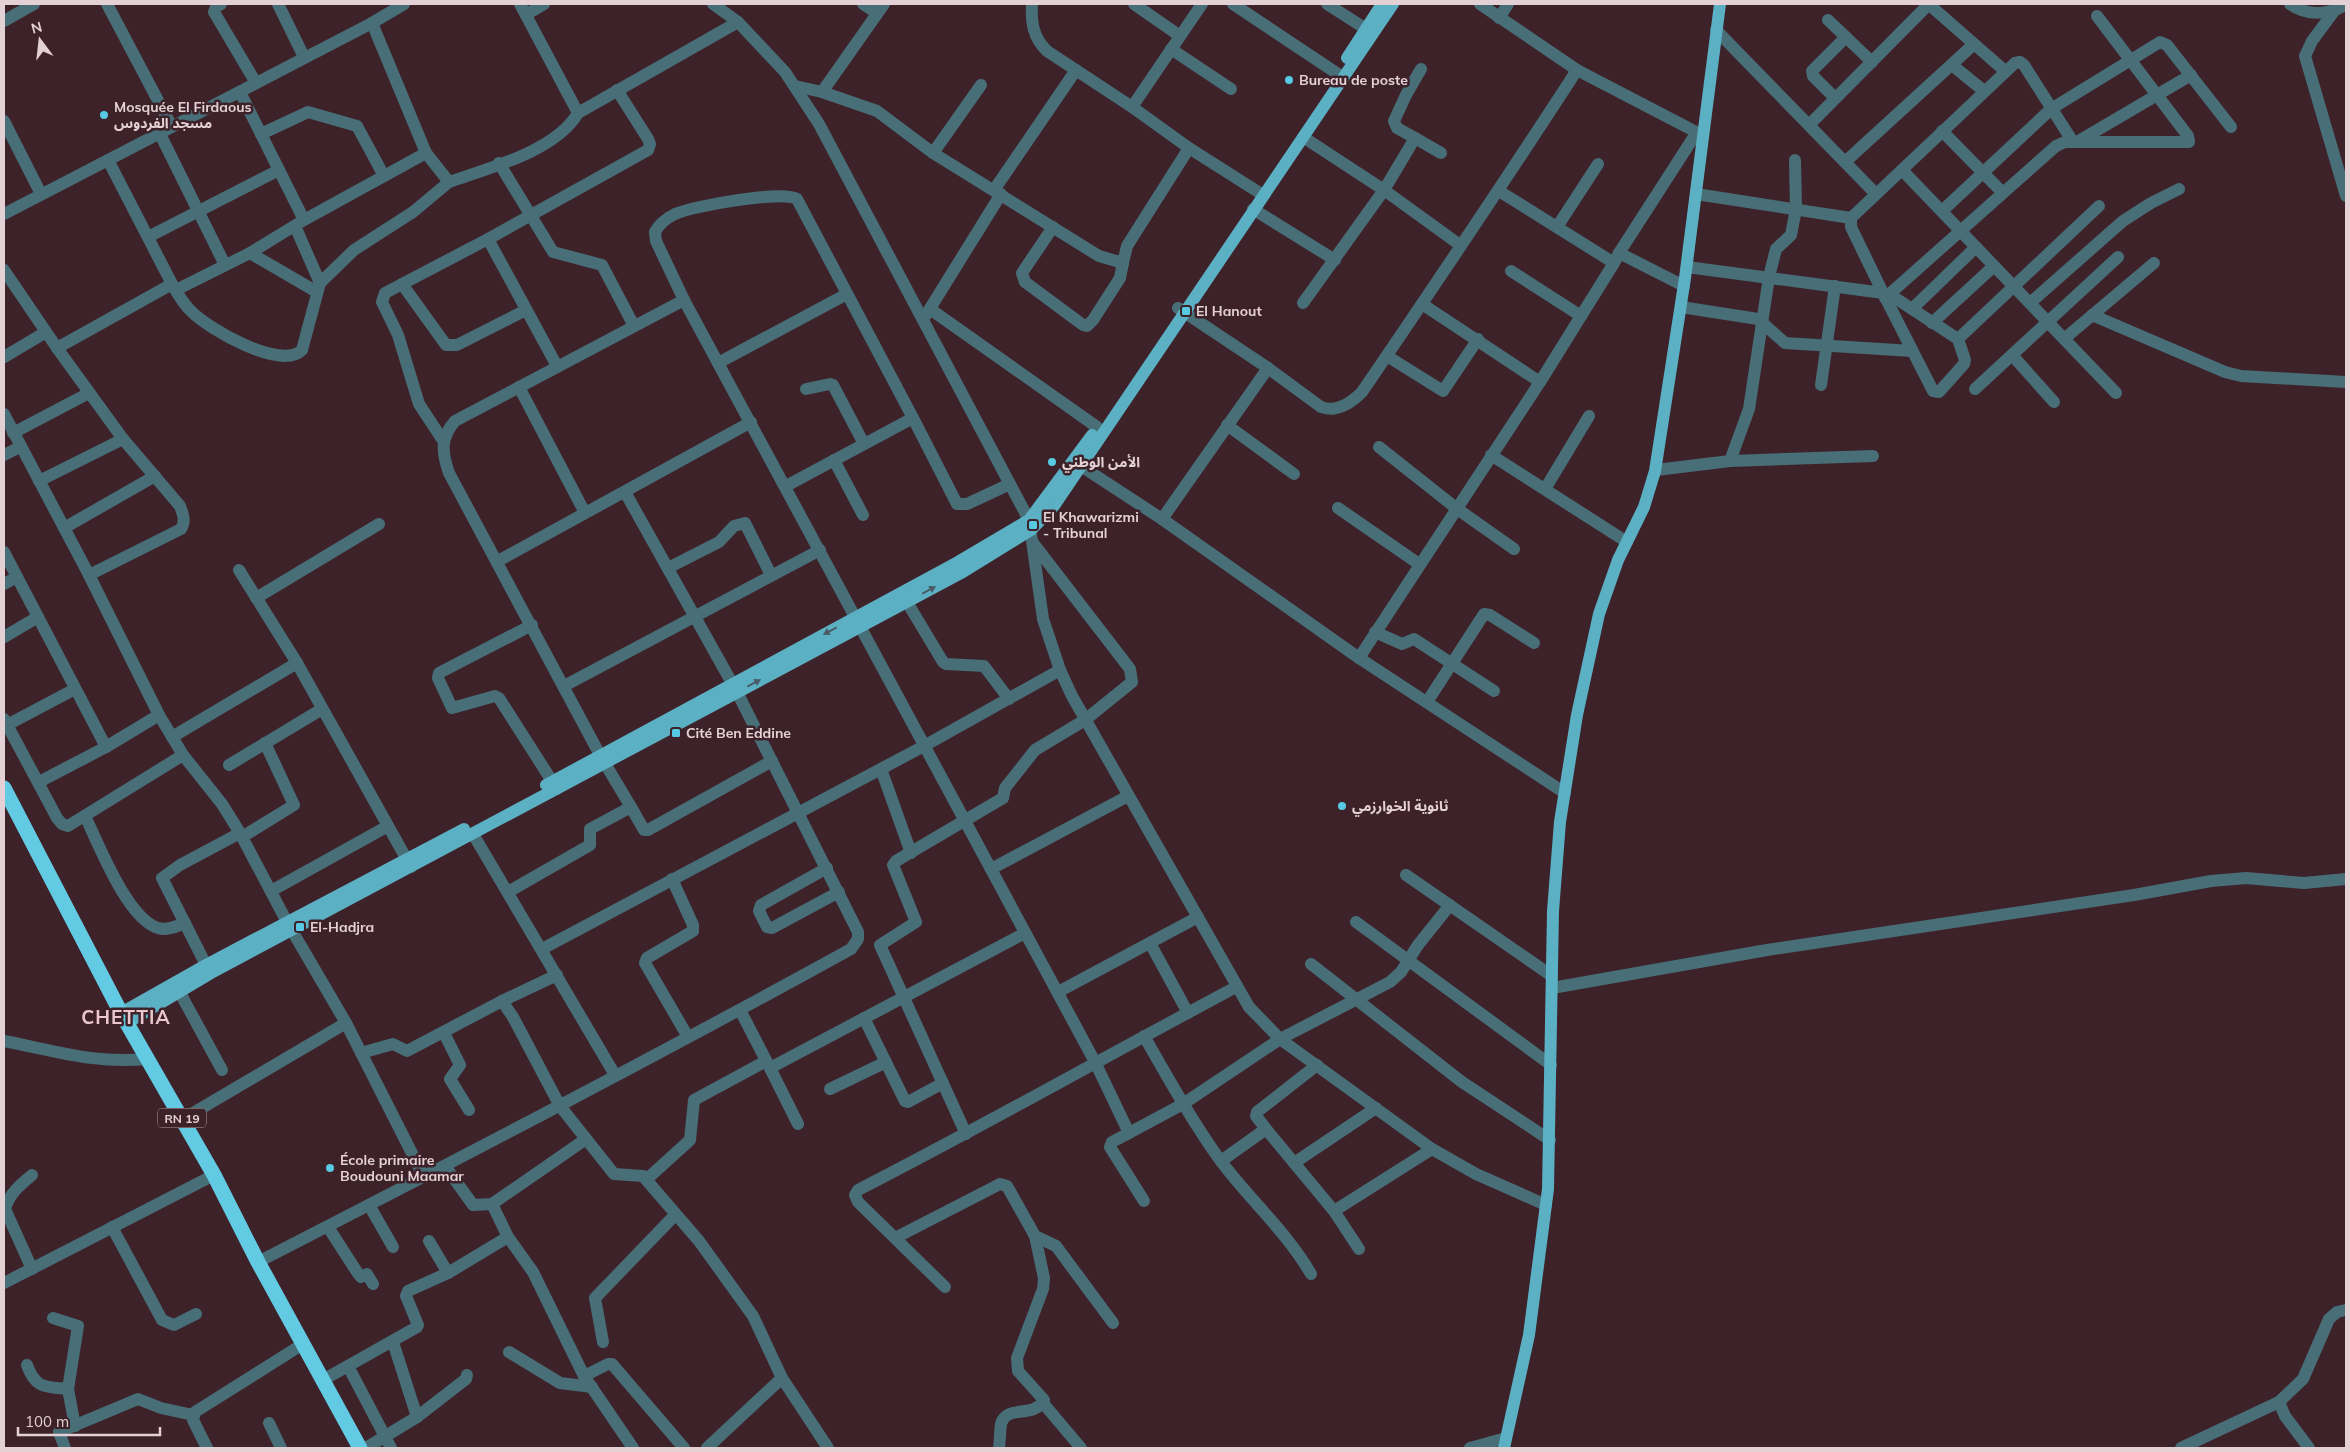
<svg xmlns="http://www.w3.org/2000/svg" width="2350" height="1452" font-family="Mulish,'Noto Sans Arabic',sans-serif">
  <rect width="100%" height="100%" fill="#3e2229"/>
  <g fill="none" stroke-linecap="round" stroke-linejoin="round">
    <g stroke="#486e78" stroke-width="12">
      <path d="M 107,4 L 171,125"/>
      <path d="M 221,4 L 216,7 L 214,12 L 256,83"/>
      <path d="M 278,4 L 304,57"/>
      <path d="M 520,4 L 578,113 L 738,22"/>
      <path d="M 713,4 L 738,22 L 785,72 L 819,124 L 1029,520 L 1043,619 L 1060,670 L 1072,696 L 1249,1007 L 1280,1039 L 1432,1149 L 1476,1174 L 1546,1205"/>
      <path d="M 863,4 L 877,13"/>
      <path d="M 1032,4 C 1031,23 1033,37 1047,51 L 1132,107 L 1189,148 L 1263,195"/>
      <path d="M 1134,4 L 1180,36"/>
      <path d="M 1233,4 L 1344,78"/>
      <path d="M 1327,4 L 1366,29"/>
      <path d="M 1480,4 L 1577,70 L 1702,135"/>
      <path d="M 1925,4 L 1933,8 L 2005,71"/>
      <path d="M 2290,4 C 2307,16 2327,15 2346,5"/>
      <path d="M 2335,10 L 2312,41 L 2305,56 L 2346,196"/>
      <path d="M 527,14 L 544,4"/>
      <path d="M 1499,18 L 1508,4"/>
      <path d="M 1828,20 L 1872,62"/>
      <path d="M 4,21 L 34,4"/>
      <path d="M 1716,30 L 1876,194"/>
      <path d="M 1171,49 L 1231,89"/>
      <path d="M 1952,65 L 1984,91"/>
      <path d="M 795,86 L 822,92 L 877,111 L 933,153 L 1099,256 L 1123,263 L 1127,246 L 1189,148"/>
      <path d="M 240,92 L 304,220"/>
      <path d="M 822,92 L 884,4"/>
      <path d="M 1835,98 L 1813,76 L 1812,71 L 1846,37"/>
      <path d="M 1132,107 L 1202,4"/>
      <path d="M 4,121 L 41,194"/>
      <path d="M 1809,125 L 1928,5"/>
      <path d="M 1942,131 L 2002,192"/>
      <path d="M 159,132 L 225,265"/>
      <path d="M 261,134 L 308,112 L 357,126 L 384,176"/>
      <path d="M 1303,137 L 1384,190 L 1460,245"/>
      <path d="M 1415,138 L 1441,153"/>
      <path d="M 2077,142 L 2191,75"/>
      <path d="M 426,153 L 449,182 C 489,168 556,151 578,113"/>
      <path d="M 933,153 L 981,85"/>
      <path d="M 1845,162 L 1974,44"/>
      <path d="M 499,163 L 553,252 L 602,265 L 634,326"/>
      <path d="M 1902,170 L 2116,393"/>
      <path d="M 994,190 L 1076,70"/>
      <path d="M 1696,194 L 1851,218"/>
      <path d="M 1253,209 L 1335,260"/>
      <path d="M 1942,211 L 2051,109 L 2160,42 L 2167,45 L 2231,127"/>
      <path d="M 4,214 L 372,23 L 404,4"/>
      <path d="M 1053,227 L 1022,273 L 1025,282 L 1083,325 L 1087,326 L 1093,320 L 1120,278 L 1123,263"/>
      <path d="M 1557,227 L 1598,164"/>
      <path d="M 148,237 L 279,170"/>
      <path d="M 488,239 L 557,366"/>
      <path d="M 250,253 L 317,292"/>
      <path d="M 1619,253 L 1697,132"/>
      <path d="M 1615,261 L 1619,253 L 1684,286"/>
      <path d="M 1687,267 L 1883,293 L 1933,391 L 1939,392 L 1964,364 L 1965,360 L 1958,339"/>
      <path d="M 4,270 L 57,348 L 123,439 L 180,506 C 183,514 186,521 181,529 L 89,575"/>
      <path d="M 1511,271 L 1581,316"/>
      <path d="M 320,283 L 354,250 L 413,212 L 449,182"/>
      <path d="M 172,284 C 178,294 183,304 192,312 C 209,329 281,371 302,350 L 320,283 L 295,226"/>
      <path d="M 402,284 L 446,345 L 457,345 L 526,310"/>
      <path d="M 176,290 L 250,253 L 304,220 L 426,153 L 372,23"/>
      <path d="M 1883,293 L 1851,227 L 1851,218 L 2015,63 L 2020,62 L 2024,65 L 2073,142"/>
      <path d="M 1889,294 L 1958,339 L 2099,206"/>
      <path d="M 1885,298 L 2056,146 L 2065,142 L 2189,142 L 2188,136 L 2097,16"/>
      <path d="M 684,300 L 656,241 L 655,232 C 659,224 667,218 675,214 C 693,206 782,190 797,199 L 913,418 L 786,486"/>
      <path d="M 1303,303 L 1384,190 L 1415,138 L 1397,128 L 1394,121 L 1406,95 L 1421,69"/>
      <path d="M 2030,303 L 2123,221 L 2151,203 L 2179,189"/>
      <path d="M 1422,304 L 1540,382"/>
      <path d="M 1681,307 L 1758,319 L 1785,343 L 1912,351"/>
      <path d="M 1178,308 L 1268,368 L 1321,407 C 1337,413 1351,403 1362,392 C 1435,285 1507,178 1577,70"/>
      <path d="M 930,309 L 1097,427"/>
      <path d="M 1912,309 L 1976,247"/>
      <path d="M 926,315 L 1001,194"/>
      <path d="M 2092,315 L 2225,372 L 2241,376 L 2346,382"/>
      <path d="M 1932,323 L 1994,266"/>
      <path d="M 2064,339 L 2154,263"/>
      <path d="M 57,348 L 172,284 L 108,160"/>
      <path d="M 2012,355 L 2054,402"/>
      <path d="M 1387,356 L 1443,391 L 1478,339"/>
      <path d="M 4,357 L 46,332"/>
      <path d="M 718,363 L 847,294"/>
      <path d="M 1821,385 L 1835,286"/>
      <path d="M 519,387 L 585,513"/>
      <path d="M 806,389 L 830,384 L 833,385 L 864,444"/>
      <path d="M 1975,389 L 2118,257"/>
      <path d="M 4,414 L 89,575 L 159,715 L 183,755 L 222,804 L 240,833 L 287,922 L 346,1023 L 424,1177"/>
      <path d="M 913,418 L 957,504 L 967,504 L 1010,484"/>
      <path d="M 1227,425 L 1294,474"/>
      <path d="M 13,433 L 89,393"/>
      <path d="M 444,442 L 419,404 L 398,335 L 382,302 L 385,293 L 488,239 L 648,150 L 650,144 L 648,139 L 617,90"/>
      <path d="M 1379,447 L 1456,508 L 1514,549"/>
      <path d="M 4,455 L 20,447"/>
      <path d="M 1491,455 L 1627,542"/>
      <path d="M 834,460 L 863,515"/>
      <path d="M 1730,461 L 1873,456"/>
      <path d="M 1081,466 L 1162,519 L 1359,658 L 1565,793"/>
      <path d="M 1656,470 L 1730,461 L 1749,409 L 1769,277 L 1776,249 L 1791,235 L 1796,209 L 1795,160"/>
      <path d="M 39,481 L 123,439"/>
      <path d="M 1545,489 L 1589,416"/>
      <path d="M 1338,508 L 1419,564"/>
      <path d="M 1162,519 L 1268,368"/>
      <path d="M 64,528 L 155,476"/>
      <path d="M 4,552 L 106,747"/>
      <path d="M 498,561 L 751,422"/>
      <path d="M 668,568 L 719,542 L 734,526 L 745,523 L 771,575"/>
      <path d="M 239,570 L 297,663"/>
      <path d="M 4,584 L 17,577"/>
      <path d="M 256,598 L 379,524"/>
      <path d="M 907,602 L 943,662 L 946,664 L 984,666 L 1009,699"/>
      <path d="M 532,625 L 439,673 L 438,678 L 452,708 L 495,696 L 499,698 L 557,789"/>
      <path d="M 1375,632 L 1402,644 L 1414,639 L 1494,691"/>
      <path d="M 4,637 L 38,617"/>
      <path d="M 1359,658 L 1540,382 L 1614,263 L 1499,191"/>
      <path d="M 564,686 L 820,550"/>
      <path d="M 1427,702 L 1484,614 L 1490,615 L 1534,643"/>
      <path d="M 4,719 L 57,818 L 62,824 L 68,826 L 183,755"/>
      <path d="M 7,725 L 75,689"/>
      <path d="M 172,737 L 297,663 L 411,867"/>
      <path d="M 229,765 L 322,709"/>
      <path d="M 881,769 L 911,853"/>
      <path d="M 39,782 L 106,747 L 159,715"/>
      <path d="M 631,807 L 644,830 L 648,830 L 772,761"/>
      <path d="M 85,816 C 99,845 127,918 158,928 C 167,931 177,926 185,923"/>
      <path d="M 473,834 L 615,1075"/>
      <path d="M 242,837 L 294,805 L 265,743"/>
      <path d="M 827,868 L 761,905 L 759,911 L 767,927 L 772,928 L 839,892"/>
      <path d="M 991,869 L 1128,796"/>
      <path d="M 1406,875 L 1552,976"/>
      <path d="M 672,879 L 693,925 L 693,931 L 647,958 L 645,963 L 688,1037"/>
      <path d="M 271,891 L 388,826"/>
      <path d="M 508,892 L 590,845 L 590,829 L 631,807 L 600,755 L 449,473 C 442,453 440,438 455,421 L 684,300 L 1095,1062 L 1129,1133 L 1183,1104 L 1280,1039 L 1390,982 L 1401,972 L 1418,945 L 1450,905"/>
      <path d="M 1356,922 L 1551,1065"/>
      <path d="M 1150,943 L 1188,1013"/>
      <path d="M 542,949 L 924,746 L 1060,670"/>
      <path d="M 1311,964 L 1462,1082 L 1550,1140"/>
      <path d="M 206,965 L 162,878 L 180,865 L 240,833"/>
      <path d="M 557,975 L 502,1001 L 513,1017 L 560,1106 L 614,1174 L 643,1176 L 699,1241 L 753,1316 L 782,1378 L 707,1448"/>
      <path d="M 1552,988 L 1767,950 L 2134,895 L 2211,881 L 2246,878 L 2304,883 L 2346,879"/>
      <path d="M 179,991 L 222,1070"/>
      <path d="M 1058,992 L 1198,917"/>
      <path d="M 740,1010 L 770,1068 L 1025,933"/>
      <path d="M 864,1018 L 905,1101 L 908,1102 L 943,1083"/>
      <path d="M 444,1033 L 460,1065 L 450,1079 L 469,1110"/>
      <path d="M 1144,1036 C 1168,1078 1192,1121 1220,1160 C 1249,1199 1286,1231 1311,1274"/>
      <path d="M 4,1041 C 56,1051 93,1064 148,1059"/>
      <path d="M 361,1053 L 393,1044 L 407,1051 L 502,1001"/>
      <path d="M 770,1068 L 798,1124"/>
      <path d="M 830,1089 L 886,1062"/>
      <path d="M 183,1119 L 346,1023"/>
      <path d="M 1266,1129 L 1256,1116 L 1257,1112 L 1317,1065"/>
      <path d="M 1129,1133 L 1112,1142 L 1110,1147 L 1144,1201"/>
      <path d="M 966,1134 L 880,945 L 916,922 L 893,865 L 896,861 L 1003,798 L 1005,788 L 1035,750 L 1085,720 L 1132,682 L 1130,669 L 1033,543"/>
      <path d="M 1221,1161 L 1266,1129 L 1334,1211 L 1432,1149"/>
      <path d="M 1294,1163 L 1376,1108"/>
      <path d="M 445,1166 L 473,1205 L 492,1204 L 586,1139"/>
      <path d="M 647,1179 L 690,1140 L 694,1100 L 766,1061"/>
      <path d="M 369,1205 L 393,1247"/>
      <path d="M 1334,1211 L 1359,1249"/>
      <path d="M 112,1227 L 162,1320 L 174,1325 L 196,1314"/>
      <path d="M 328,1227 L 357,1272 L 361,1277 L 367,1274 L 373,1284"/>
      <path d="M 1035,1236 L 1056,1246 L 1113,1323"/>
      <path d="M 508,1237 L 533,1272 L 584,1376 L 633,1448"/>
      <path d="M 895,1238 L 1000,1184 L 1007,1186 L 1035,1236 L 1044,1278 L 1043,1289 L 1017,1358 L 1018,1371 L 1044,1400 C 1034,1419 1006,1404 1001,1424 C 1000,1431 1000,1440 999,1448"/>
      <path d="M 429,1241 L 448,1273"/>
      <path d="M 258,1262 C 457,1160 655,1057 851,949 L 858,939 L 858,932 L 737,692 L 625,492"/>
      <path d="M 32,1269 L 5,1209 C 9,1194 20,1185 32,1175"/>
      <path d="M 4,1283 L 214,1175"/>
      <path d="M 945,1287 L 858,1202 L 855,1195 L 858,1190 C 985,1125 1110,1054 1236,987"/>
      <path d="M 53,1318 L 78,1326 L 68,1389 L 75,1426"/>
      <path d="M 603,1342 L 595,1298 L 675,1215"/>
      <path d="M 509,1352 L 560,1383 L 592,1387"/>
      <path d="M 27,1365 C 35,1388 45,1387 68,1389"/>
      <path d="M 348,1366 L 391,1448"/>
      <path d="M 584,1376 L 608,1364 L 612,1364 L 684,1448"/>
      <path d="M 782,1378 L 828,1448"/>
      <path d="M 323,1380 L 417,1327 L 418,1325 L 406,1296 L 408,1291 L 448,1273 L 508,1237 L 492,1204"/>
      <path d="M 2279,1402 L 2303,1379 L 2329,1319 L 2337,1312 L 2346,1310"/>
      <path d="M 1043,1403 L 1081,1448"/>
      <path d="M 417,1417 L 466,1379 L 467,1375"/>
      <path d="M 269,1423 L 281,1448"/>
      <path d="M 65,1448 L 59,1432 L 138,1399 L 161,1408 L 193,1415"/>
      <path d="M 207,1448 L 193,1420 L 195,1412 L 303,1344"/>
      <path d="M 366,1448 L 417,1417 L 393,1342"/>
      <path d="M 1470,1448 L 1506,1438"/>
      <path d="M 2181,1448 L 2279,1402 L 2285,1416 L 2309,1448"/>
    </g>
    <g stroke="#5cb0c4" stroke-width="12">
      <path d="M 1347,58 L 1382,4"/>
      <path d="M 546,785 L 958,562 L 1029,520 L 1092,435"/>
      <path d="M 121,1013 L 206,965 L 464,829"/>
      <path d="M 127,1023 L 211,973 L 963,572 L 1031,530 L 1054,506 L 1393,4"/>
      <path d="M 1504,1448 L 1529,1335 L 1548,1189 L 1553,911 L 1560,822 L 1577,715 L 1599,614 L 1618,560 L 1644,507 L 1655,471 L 1685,278 L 1720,4"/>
    </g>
    <path stroke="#62cae2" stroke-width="15" d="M 4,788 L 121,1013 L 214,1175 L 258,1262 L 360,1448"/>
  </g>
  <defs><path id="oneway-solid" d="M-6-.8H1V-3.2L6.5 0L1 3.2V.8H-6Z" transform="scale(1.25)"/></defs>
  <g fill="#4a5b67">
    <use href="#oneway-solid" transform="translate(929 590) rotate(-28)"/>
    <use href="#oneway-solid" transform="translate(830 631) rotate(152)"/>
    <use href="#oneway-solid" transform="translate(754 683) rotate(-28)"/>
  </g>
  <g fill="#57c9e2" stroke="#3e2229" stroke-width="2">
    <circle cx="1289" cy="80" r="5"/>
    <circle cx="104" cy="115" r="5"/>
    <rect x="1181" y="306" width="10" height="10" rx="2.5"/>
    <circle cx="1052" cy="462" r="5"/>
    <rect x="1028" y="520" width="10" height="10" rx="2.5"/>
    <rect x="671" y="728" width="10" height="10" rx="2.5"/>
    <circle cx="1342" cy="806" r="5"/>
    <rect x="295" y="922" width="10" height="10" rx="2.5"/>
    <circle cx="330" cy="1168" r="5"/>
  </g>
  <g text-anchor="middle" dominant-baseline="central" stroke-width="5" stroke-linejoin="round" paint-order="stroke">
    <rect fill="#3e2229" stroke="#b29ca1" stroke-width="1" x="158" y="1108.5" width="48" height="19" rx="4"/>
    <g font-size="12" font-weight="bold" fill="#e4d1d5">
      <text x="182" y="1118">RN 19</text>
    </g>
    <g font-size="14" font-weight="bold" fill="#e4d1d5" stroke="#3e2229" text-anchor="start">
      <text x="1299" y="80">Bureau de poste</text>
      <text x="114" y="107">Mosquée El Firdaous<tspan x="114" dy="16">مسجد الفردوس</tspan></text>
      <text x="1196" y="311">El Hanout</text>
      <text x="1062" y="462">الأمن الوطني</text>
      <text x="1043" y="517">El Khawarizmi<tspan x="1043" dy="16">- Tribunal</tspan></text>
      <text x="686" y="733">Cité Ben Eddine</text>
      <text x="1352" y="806">ثانوية الخوارزمي</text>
      <text x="310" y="927">El-Hadjra</text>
      <text x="340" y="1160">École primaire<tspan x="340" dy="16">Boudouni Maamar</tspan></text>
    </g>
    <g font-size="19" font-weight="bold" letter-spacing="1" fill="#edc7cf" stroke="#3e2229">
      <text x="126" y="1017">CHETTIA</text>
    </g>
  </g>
  <rect width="2350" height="1452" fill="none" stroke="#e4d1d5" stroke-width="10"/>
  <g transform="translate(40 40) rotate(345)" stroke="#3e2229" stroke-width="4" paint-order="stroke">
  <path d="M0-4L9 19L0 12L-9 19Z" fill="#e4d1d5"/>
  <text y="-8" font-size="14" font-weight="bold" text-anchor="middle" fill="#e4d1d5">N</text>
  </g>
  <path d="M18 1427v8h142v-8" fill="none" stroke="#e4d1d5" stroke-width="2.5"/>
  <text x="25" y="1427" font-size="15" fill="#e4d1d5" stroke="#3e2229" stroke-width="4" paint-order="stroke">100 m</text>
</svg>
